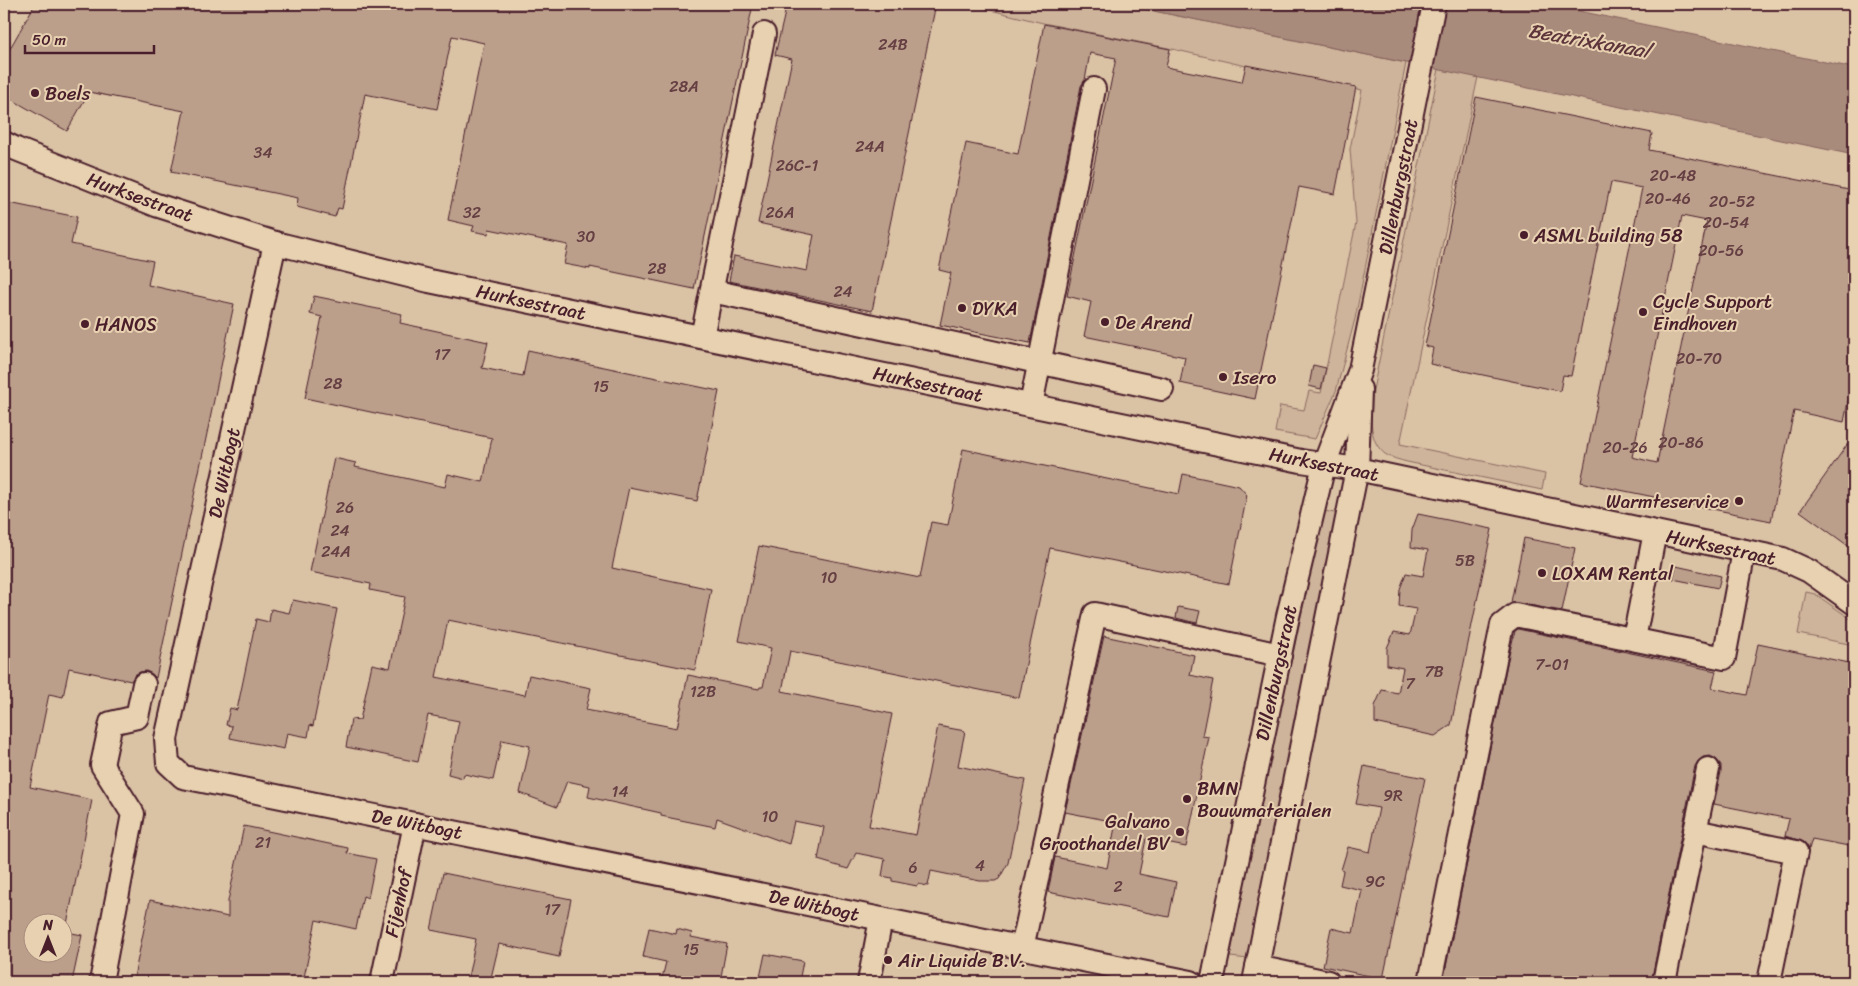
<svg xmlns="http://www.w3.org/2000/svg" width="1858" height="986" font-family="Sriracha,sans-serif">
  <rect width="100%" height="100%" fill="#e7d1b0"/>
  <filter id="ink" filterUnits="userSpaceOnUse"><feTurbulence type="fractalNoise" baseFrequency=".02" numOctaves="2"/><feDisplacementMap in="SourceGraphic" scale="10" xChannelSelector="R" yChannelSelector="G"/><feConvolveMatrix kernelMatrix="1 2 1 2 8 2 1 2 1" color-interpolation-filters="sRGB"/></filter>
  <g filter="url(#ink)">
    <path fill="#dac2a5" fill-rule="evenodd" d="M 4,4 L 1854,4 L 1854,982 L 4,982 ZM 32,924 L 62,924 L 62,954 L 32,954 Z"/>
    <g fill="#ceb49a" stroke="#8c6a62">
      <path d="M 966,4 L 1120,4 L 1406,63 L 1355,319 L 1336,391 L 1315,439 L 1275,432 L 1280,406 L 1304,410 L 1309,391 L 1321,393 L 1356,223 L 1350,149 L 1362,90 L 1246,66 L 1168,48 L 1043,23 Z"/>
      <path d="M 1439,69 L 1478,77 L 1400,444 L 1545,474 L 1542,490 L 1407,462 C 1400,460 1391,458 1385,454 C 1366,439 1372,412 1373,390 Z"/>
      <path d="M 1324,511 L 1340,514 L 1249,959 L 1230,957 L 1252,841 Z"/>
      <path d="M 1806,592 L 1815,594 L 1854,621 L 1854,645 L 1798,634 Z"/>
    </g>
    <path fill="#a98b7b" stroke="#83605b" d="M 1120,4 L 1545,4 L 1854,68 L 1854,155 Z"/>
    <g fill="#bb9f8b" stroke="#4a1f2b" fill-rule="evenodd">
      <path d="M 35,4 L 753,4 L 694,289 L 590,267 L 590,269 L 564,264 L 568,245 L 489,229 L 488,234 L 472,231 L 474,226 L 448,220 L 484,43 L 452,36 L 437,109 L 365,94 L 342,209 L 338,208 L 335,217 L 297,207 L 298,198 L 171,172 L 184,111 L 89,92 L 67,131 L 4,95 L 4,59 Z"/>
      <path d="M 787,4 L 936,4 L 872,311 L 729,281 L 734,256 L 807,271 L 810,254 L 814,235 L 758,223 L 792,59 L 775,55 Z"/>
      <path d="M 1044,24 L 1170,49 L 1166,67 L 1242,82 L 1246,65 L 1356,87 L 1335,194 L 1299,187 L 1255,399 L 1180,383 L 1185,357 L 1084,336 L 1091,302 L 1067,296 L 1116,58 L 1090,53 L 1085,80 L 1081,86 L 1030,343 L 940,325 L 951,273 L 939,270 L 966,143 L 1018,154 Z"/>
      <path d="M 1476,97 L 1652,133 L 1649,150 L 1854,191 L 1854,372 L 1844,422 L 1794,411 L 1771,521 L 1581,482 L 1642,188 L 1611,182 L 1571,376 L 1563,375 L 1560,391 L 1430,364 L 1433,348 L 1425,346 ZM 1682,216 L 1707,221 L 1657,463 L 1632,457 Z"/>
      <path d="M 4,202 L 77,217 L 71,244 L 153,261 L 148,285 L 234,304 L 156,678 L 152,674 L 146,671 L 140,672 L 135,675 L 131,681 L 69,668 L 63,697 L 49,694 L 30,787 L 92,800 L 67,924 L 32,924 L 32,954 L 62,954 L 62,931 L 82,935 L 72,982 L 4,982 L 4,703 L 7,685 L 4,685 Z"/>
      <path d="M 314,296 L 402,314 L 400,323 L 488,342 L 482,368 L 523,376 L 528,350 L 542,353 L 542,354 L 719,391 L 697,501 L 629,487 L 612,568 L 711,589 L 695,670 L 448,620 L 436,677 L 525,695 L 529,675 L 591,688 L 586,710 L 677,728 L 688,675 L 759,689 L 760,687 L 763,687 L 771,648 L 739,641 L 759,546 L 920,578 L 931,522 L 948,525 L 963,449 L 1179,494 L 1183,474 L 1239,486 L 1247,495 L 1229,584 L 1050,548 L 1019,698 L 790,651 L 782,691 L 892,714 L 869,826 L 916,835 L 938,726 L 965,731 L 958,766 L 1025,780 L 1008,863 L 999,879 L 995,881 L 980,881 L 931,871 L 928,886 L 918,884 L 917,886 L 892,881 L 892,878 L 882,876 L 885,859 L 856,853 L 848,869 L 818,860 L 824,827 L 794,821 L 789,844 L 717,818 L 715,827 L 661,816 L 661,813 L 588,797 L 590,786 L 567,781 L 557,807 L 520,793 L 530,746 L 502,740 L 493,780 L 464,774 L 463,778 L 448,774 L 459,721 L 428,715 L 418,762 L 346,747 L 351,719 L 360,720 L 372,664 L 390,668 L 405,597 L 370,590 L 371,584 L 310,572 L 334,458 L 356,463 L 355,467 L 445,487 L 448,474 L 483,482 L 492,438 L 305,398 L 322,317 L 310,314 Z"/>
      <path d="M 1313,365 L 1326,368 L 1321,389 L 1309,386 Z"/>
      <path d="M 1854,435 L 1854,550 L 1800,511 Z"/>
      <path d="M 1418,514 L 1492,529 L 1451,725 L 1435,736 L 1375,723 L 1375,706 L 1382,690 L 1398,693 L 1403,668 L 1387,665 L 1387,648 L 1394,632 L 1410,635 L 1416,609 L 1399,606 L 1400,589 L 1406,573 L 1423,576 L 1428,550 L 1411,547 L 1412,530 Z"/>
      <path d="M 1524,538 L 1575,548 L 1562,611 L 1511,602 Z"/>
      <path d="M 1676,566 L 1721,576 L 1718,588 L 1673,579 Z"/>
      <path d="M 293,600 L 337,609 L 313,726 L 310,725 L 308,737 L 287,733 L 284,749 L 230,738 L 232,726 L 226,725 L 230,708 L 237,710 L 256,619 L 269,622 L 271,609 L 289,613 Z"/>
      <path d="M 1178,607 L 1200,611 L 1197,623 L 1176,618 Z"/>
      <path d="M 1518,629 L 1716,671 L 1712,688 L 1747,695 L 1758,644 L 1854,664 L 1854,705 L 1852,717 L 1854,717 L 1854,847 L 1812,839 L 1809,849 L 1804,842 L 1785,836 L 1789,819 L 1714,804 L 1721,772 L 1721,765 L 1716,759 L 1710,756 L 1703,757 L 1698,761 L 1695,766 L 1651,982 L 1443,982 L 1508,659 L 1515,631 Z"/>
      <path d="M 1104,636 L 1194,655 L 1190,675 L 1213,680 L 1202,736 L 1209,737 L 1186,847 L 1146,839 L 1139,874 L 1176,882 L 1169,917 L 1048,892 L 1055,857 L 1107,868 L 1116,822 L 1065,812 Z"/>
      <path d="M 1364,766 L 1425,778 L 1383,979 L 1323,966 L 1331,928 L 1353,933 L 1362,890 L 1340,885 L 1343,871 L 1341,870 L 1348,847 L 1370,852 L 1379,808 L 1356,804 Z"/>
      <path d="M 244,826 L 348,848 L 347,853 L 376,859 L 368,898 L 363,896 L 356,929 L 316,920 L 303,982 L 133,982 L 150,900 L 228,917 L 228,901 Z"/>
      <path d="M 443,873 L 571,899 L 559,957 L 499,944 L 490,982 L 467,982 L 476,939 L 431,930 Z"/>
      <path d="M 649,928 L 676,934 L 677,929 L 692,933 L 691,937 L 727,944 L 720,982 L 661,982 L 666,962 L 643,957 Z"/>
      <path d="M 765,954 L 803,961 L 799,982 L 759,982 Z"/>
    </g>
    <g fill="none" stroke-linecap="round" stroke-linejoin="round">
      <g stroke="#4a1f2b" stroke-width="26">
        <g id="minor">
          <path d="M 4,143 L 16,149 L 156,205 L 275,243 L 429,281 L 1301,461 L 1357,469 L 1783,559 L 1809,571 L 1854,603"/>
          <path d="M 275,243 L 166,739 L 168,763 L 183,777 L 1191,982"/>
          <path d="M 712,291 L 1162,389"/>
          <path d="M 702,337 L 764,34"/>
          <path d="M 1031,405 L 1094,89"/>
          <path d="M 1634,639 L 1655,532"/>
          <path d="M 1695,831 L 1796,852 L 1769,982"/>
          <path d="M 1022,948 L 1095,614 L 1280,655"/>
          <path d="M 1257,967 L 1328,982"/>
          <path d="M 101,982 L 133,814 L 102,765 L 111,723 L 137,717 L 144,684"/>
          <path d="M 382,982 L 415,824"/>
          <path d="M 869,982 L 881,919"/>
          <path d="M 1212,982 L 1288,616 L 1324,465 L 1360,370 L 1434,4"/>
          <path d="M 1254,982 L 1357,469 L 1360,389"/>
          <path d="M 1430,982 L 1502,625 L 1515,615 L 1724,658 L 1744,551"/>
          <path d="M 1664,982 L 1708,769"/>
        </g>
      </g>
      <use href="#minor" stroke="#e7d1b0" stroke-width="22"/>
    </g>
  </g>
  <g fill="#4a1f2b" stroke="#e7d1b0" stroke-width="2">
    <circle cx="35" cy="93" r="5"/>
    <circle cx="1524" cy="235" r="5"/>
    <circle cx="962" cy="308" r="5"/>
    <circle cx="1643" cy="312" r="5"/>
    <circle cx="1105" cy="322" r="5"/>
    <circle cx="85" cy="324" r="5"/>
    <circle cx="1223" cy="377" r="5"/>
    <circle cx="1739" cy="501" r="5"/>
    <circle cx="1542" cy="573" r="5"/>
    <circle cx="1187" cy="799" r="5"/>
    <circle cx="1180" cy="832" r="5"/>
    <circle cx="888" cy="960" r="5"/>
  </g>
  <g text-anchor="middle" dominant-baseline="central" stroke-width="4" stroke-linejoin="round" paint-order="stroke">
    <g font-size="16" fill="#663f43">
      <text x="893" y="44">24B</text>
      <text x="684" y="86">28A</text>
      <text x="870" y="146">24A</text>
      <text x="263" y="152">34</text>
      <text x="797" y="165">26C-1</text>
      <text x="1673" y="175">20-48</text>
      <text x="1668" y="198">20-46</text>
      <text x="1732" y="201">20-52</text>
      <text x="472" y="212">32</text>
      <text x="780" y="212">26A</text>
      <text x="1726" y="222">20-54</text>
      <text x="586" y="236">30</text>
      <text x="1721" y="250">20-56</text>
      <text x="657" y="268">28</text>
      <text x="843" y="291">24</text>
      <text x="442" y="354">17</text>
      <text x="1699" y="358">20-70</text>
      <text x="333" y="383">28</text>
      <text x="601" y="386">15</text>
      <text x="1681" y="442">20-86</text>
      <text x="1625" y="447">20-26</text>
      <text x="345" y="507">26</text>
      <text x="340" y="530">24</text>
      <text x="336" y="551">24A</text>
      <text x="1465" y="560">5B</text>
      <text x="829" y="577">10</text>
      <text x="1552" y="664">7-01</text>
      <text x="1434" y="671">7B</text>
      <text x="1410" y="683">7</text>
      <text x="703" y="691">12B</text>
      <text x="620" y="791">14</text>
      <text x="1393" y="795">9R</text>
      <text x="770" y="816">10</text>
      <text x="263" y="842">21</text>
      <text x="980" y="865">4</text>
      <text x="913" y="867">6</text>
      <text x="1375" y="881">9C</text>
      <text x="1118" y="886">2</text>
      <text x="552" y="909">17</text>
      <text x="691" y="949">15</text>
    </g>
    <g font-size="19" fill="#4a1f2b" stroke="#e7d1b0" text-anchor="start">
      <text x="45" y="93">Boels</text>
      <text x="1534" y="235">ASML building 58</text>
      <text x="1653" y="301">Cycle Support<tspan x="1653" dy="22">Eindhoven</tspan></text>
      <text x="972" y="308">DYKA</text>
      <text x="1115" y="322">De Arend</text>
      <text x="95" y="324">HANOS</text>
      <text x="1233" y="377">Isero</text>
      <text x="1729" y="501" text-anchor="end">Warmteservice</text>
      <text x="1552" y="573">LOXAM Rental</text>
      <text x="1197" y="788">BMN<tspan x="1197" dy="22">Bouwmaterialen</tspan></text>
      <text x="1170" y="821" text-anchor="end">Galvano<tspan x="1170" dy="22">Groothandel BV</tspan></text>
      <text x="898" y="960">Air Liquide B.V.</text>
    </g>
    <g font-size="19" fill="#4a1f2b" stroke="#e7d1b0">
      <text transform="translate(1398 187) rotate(-79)">Dillenburgstraat</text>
      <text transform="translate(140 197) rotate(20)">Hurksestraat</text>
      <text transform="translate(531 302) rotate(12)">Hurksestraat</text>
      <text transform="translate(928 384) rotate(12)">Hurksestraat</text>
      <text transform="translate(1324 464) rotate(11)">Hurksestraat</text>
      <text transform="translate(224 473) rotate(-78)">De Witbogt</text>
      <text transform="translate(1721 547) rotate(12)">Hurksestraat</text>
      <text transform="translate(1276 673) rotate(-78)">Dillenburgstraat</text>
      <text transform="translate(417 824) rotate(11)">De Witbogt</text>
      <text transform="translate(398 903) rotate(-78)">Fijenhof</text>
      <text transform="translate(814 905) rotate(12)">De Witbogt</text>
    </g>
    <g font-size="20" font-style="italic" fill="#5d353b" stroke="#e7d1b0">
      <text transform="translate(1589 41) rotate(10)">Beatrixkanaal</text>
    </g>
  </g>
  <rect width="1858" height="986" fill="none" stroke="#e7d1b0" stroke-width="20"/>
  <rect x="10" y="10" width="1838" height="966" fill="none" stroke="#4a1f2b" stroke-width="2" filter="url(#ink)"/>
  <g transform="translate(48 938)"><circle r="24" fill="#e7d1b0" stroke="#a88a7b"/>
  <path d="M0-4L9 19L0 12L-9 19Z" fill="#4a1f2b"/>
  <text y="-8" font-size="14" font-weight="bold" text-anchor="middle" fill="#4a1f2b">N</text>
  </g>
  <path d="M25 45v8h129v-8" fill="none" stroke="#4a1f2b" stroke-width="2.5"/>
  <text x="32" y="45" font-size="15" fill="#4a1f2b" stroke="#e7d1b0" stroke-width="4" paint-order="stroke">50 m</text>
</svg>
